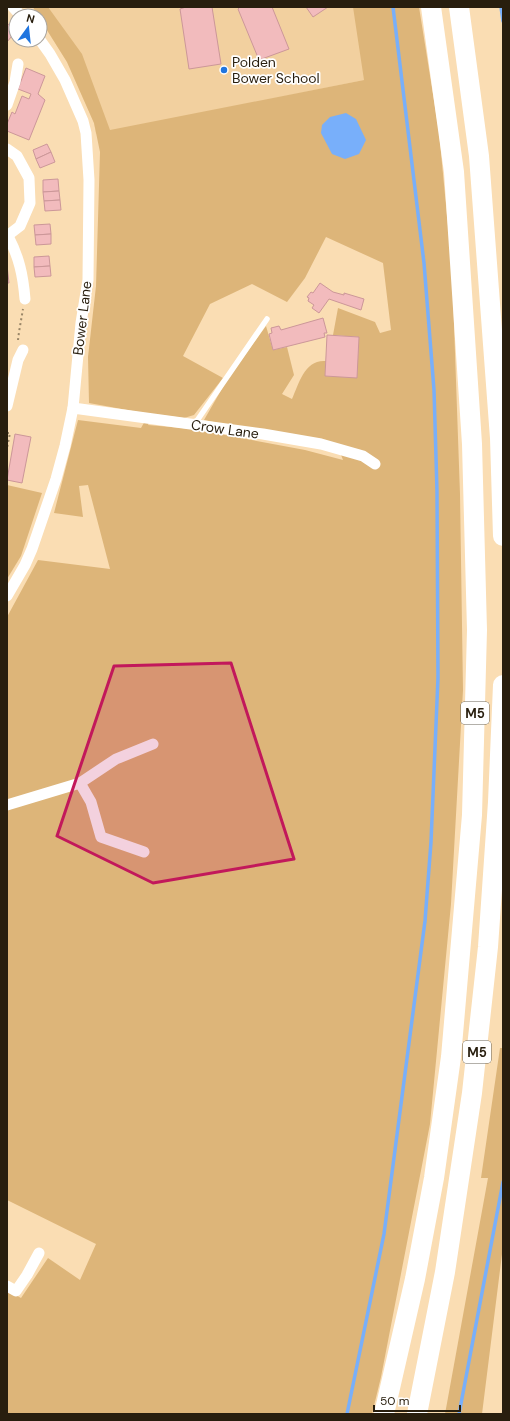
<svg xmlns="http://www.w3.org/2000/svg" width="510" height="1421" font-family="'DM Sans',sans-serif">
  <rect width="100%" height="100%" fill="#faddb3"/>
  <path fill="#f2d09f" d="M 33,7 L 368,7 L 364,80 L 96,134 L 94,123 L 67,62 L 40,19 L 40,16 L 38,16 Z"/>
  <g fill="#ddb579" fill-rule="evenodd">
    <path d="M 33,7 L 48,7 L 82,54 L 110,130 L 364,80 L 353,7 L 419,7 L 439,132 L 452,268 L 460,494 L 463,690 L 451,904 L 430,1124 L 381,1377 L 372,1414 L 7,1414 L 7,1290 L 21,1298 L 48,1258 L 80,1280 L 96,1244 L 7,1200 L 7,617 L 38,560 L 110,569 L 88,485 L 79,486 L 83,517 L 54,513 L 78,420 L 141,428 L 149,414 L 89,403 L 88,357 L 96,286 L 100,152 L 94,123 L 67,62 L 40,19 L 40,16 L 38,16 ZM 326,237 L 383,263 L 391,330 L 380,333 L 375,322 L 338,308 L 333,335 L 359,337 L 356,377 L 325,376 L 326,361 C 305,359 299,383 292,399 L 282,394 L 294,375 L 287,347 L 273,350 L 266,326 L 227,380 L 204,420 L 338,447 L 343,460 L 305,450 L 193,429 L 148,425 L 153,414 L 184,418 L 194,415 L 223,378 L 183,356 L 210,304 L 252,284 L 287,302 L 305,278 Z"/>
    <path d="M 7,485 L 42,493 L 21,556 L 7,579 Z"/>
    <path d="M 500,1048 L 503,1048 L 503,1246 L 482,1414 L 445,1414 L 488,1178 L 481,1178 Z"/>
  </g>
  <path fill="#78affa" d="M 346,113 L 356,119 L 366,140 L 359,154 L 345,159 L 332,154 L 321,133 L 322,125 L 330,117 Z"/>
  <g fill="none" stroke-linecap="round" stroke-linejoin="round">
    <g stroke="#78affa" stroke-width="3.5">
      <path d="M 501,7 L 503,21"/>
      <path d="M 347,1414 L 384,1234 L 425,921 L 431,842 L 438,678 L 437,491 L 434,390 L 424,263 L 393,7"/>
      <path d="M 459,1414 L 503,1182"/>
    </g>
  </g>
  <g fill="#f2bbbd" stroke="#cc9799">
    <path d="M 186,7 L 212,7 L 221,64 L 189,69 L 180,9 Z"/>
    <path d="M 240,7 L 272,7 L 289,49 L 259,60 L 238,9 Z"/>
    <path d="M 306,7 L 328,7 L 313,17 Z"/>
    <path d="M 7,23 L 16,31 L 7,42 Z"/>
    <path d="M 26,68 L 45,76 L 38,94 L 45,100 L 29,140 L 7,131 L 7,124 L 12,112 L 15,114 L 22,96 L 29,99 L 31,94 L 18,89 Z"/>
    <path d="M 47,144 L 51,152 L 36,159 L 33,150 Z"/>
    <path d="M 51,152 L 55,162 L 40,168 L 36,159 Z"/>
    <path d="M 58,179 L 59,191 L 43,192 L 43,180 Z"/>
    <path d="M 59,191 L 60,200 L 44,201 L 43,192 Z"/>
    <path d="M 60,200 L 61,210 L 45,211 L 44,201 Z"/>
    <path d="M 50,224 L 51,234 L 35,235 L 34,225 Z"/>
    <path d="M 51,234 L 51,244 L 36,245 L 35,235 Z"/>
    <path d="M 49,256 L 50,266 L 34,267 L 34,257 Z"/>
    <path d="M 7,265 L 9,283 L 7,283 Z"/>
    <path d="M 50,266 L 51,276 L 35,277 L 34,267 Z"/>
    <path d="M 320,283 L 333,292 L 344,295 L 344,293 L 364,299 L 361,310 L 329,299 L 319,313 L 312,308 L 314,305 L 308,301 L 309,298 L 307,297 L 311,292 L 313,293 Z"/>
    <path d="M 323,318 L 327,333 L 324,333 L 325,337 L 273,350 L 269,334 L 272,333 L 271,328 L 279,326 L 281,330 Z"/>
    <path d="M 327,335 L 359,337 L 357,378 L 325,376 Z"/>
    <path d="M 15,434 L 31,437 L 22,483 L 7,480 Z"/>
  </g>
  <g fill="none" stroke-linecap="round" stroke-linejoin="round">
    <g stroke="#998567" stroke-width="2" stroke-dasharray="2 3" stroke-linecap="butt">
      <path d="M 18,340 L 19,332 L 23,309"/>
      <path d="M 7,433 L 10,433 L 7,448"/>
      <path d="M 502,1414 L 503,1413"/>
    </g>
    <path stroke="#fff" stroke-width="5.5" d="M 194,425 L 267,319"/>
    <g stroke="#fff" stroke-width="11">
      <path d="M 13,7 L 21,16"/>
      <path d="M 7,105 L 15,82 L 18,64"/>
      <path d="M 7,149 L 17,156 L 29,178 L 30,203 L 20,226 L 7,236"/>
      <path d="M 8,236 C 19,257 23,275 25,299"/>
      <path d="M 7,406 L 18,360 L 23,350"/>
      <path d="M 73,408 L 263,434 L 321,444 L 363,456 L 375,464"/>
      <path d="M 7,596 L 25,565 L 32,549 L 56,479 L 65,446 L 73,408 L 81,323 L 88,280 L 89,180 L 86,133 L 83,121 L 65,80 L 50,54 L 40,40"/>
      <path d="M 80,783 L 116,759 L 153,744"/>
      <path d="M 7,805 L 80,783 L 91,802 L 101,837 L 144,852"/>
      <path d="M 7,1286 L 16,1291 L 27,1275 L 39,1253"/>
    </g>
    <g stroke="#fff" stroke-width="20">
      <path d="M 459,7 L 479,156 L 500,438 L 503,536"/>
      <path d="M 384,1414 L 415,1279 L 434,1178 L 451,1057 L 472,815 L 477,630 L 472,444 L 454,172 L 431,7"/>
      <path d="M 417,1414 L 445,1272 L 472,1093 L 488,947 L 498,802 L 503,685"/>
    </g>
  </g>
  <path fill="#c2185b" fill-opacity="0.2" stroke="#c2185b" stroke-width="3" stroke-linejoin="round" d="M 231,663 L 294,859 L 153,883 L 57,836 L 114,666 Z"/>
  <circle fill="#2075df" stroke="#fff" stroke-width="1.5" cx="224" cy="70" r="4"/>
  <g text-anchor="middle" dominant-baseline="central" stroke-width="3.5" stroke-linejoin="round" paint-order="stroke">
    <g fill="#fff" stroke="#686256" stroke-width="1">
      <rect x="461" y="702" width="28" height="22" rx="3"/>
      <rect x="463" y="1041" width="28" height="22" rx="3"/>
    </g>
    <g font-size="13" font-weight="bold" fill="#281e0e">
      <text x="475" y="713">M5</text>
      <text x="477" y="1052">M5</text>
    </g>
    <g font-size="14" fill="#281e0e" stroke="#fff" text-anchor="start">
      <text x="232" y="62">Polden<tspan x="232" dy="16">Bower School</tspan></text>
    </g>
    <g font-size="14" fill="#281e0e" stroke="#fff">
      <text transform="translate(82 318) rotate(-83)">Bower Lane</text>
      <text transform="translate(225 429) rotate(8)">Crow Lane</text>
    </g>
  </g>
  <rect width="510" height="1421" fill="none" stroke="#281e0e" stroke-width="16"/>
  <g transform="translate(28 28) rotate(15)"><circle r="19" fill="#ffffff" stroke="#a9a59f"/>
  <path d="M0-3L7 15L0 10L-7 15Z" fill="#2075df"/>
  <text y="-6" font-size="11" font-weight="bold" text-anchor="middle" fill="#281e0e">N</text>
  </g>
  <path d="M374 1405v6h86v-6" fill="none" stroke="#281e0e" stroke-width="2"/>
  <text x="380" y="1405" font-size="12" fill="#281e0e" stroke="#ffffff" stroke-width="3" paint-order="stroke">50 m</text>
</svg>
